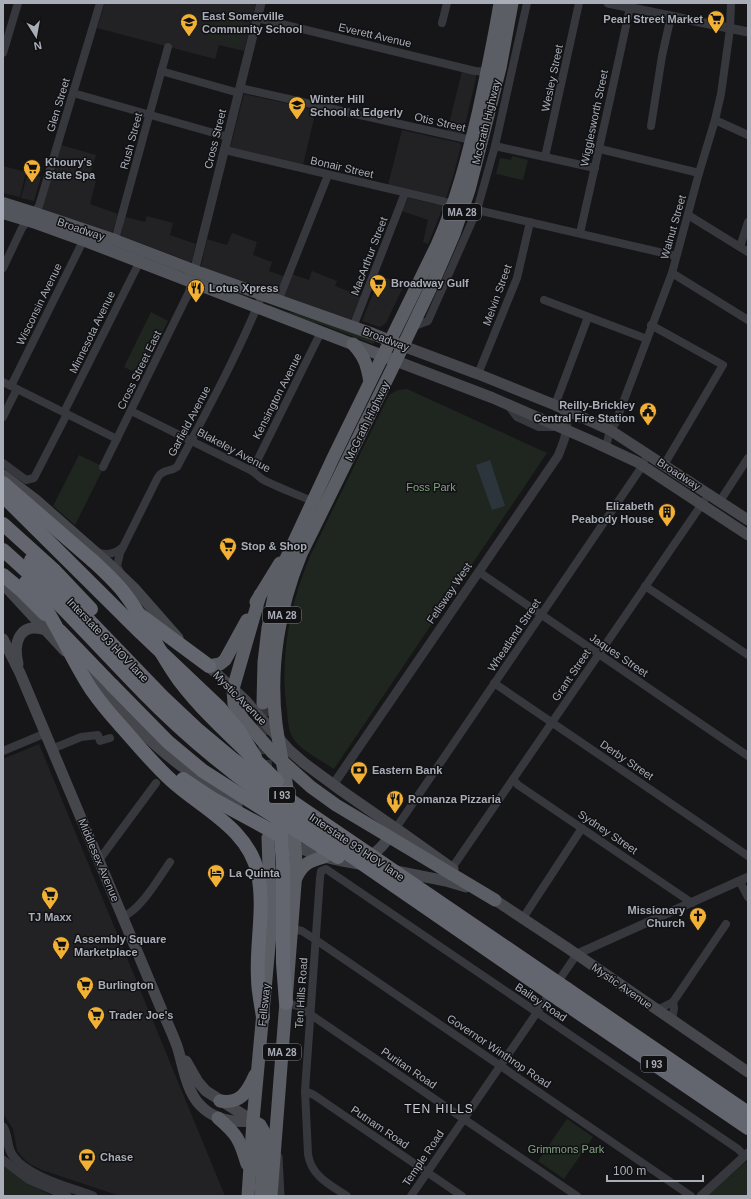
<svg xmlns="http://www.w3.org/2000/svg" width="751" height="1199" font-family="Arial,sans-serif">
  <rect width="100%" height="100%" fill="#161618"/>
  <g fill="#222225">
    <path d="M 105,3 L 256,3 L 244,51 L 219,45 L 215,59 L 97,28 Z"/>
    <path d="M 462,71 L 476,75 L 476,78 L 463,134 L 447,132 Z"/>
    <path d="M 244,94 L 316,110 L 303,165 L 230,148 Z"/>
    <path d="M 402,130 L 460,143 L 461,146 L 453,177 L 446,198 L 444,199 L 388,185 Z"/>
    <path d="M 61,145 L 96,155 L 89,178 L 96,181 L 90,204 L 118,214 L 112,233 L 42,209 Z"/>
    <path d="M 3,166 L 26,172 L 20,197 L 3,193 Z"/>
    <path d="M 28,172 L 33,173 L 33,175 L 41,177 L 34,201 L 21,198 Z"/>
    <path d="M 408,198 L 435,204 L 439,204 L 443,206 L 436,225 L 428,244 L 423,242 L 428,220 L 402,211 Z"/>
    <path d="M 147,216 L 173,223 L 170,235 L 196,244 L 192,261 L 186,263 L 185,260 L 121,236 L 125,217 L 145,222 Z"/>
    <path d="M 232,233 L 257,242 L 253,255 L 272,262 L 269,271 L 286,277 L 277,295 L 201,267 L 207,239 L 227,245 Z"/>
    <path d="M 312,271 L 337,281 L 335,286 L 361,296 L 351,320 L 283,297 L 291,274 L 309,280 Z"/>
    <path d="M 380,276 L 404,285 L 386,323 L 380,327 L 362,321 Z"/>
    <path d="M 39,744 L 225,1196 L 120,1196 L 42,1170 L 30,1164 L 23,1158 L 17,1150 L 13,1129 L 3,1113 L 3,759 Z"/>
  </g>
  <g fill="#1e261f">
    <path d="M 215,13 L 229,17 L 222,42 L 208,38 Z"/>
    <path d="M 232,18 L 246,22 L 239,46 L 225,43 Z"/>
    <path d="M 512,156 L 528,160 L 523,180 L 496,174 L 500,158 L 511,160 Z"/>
    <path d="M 270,305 L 288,312 L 302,314 L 375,341 L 373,344 L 323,325 L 297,318 L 268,306 Z"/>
    <path d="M 151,312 L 168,321 L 141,375 L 124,367 Z"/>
    <path d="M 407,389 L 547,453 L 334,769 C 322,761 299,749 293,738 C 288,730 288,720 287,711 C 279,658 290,604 310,556 L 389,395 L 398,390 Z"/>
    <path d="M 79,455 L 104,467 L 75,525 L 53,506 Z"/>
    <path d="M 567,1119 L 593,1137 L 564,1179 L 538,1161 Z"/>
    <path d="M 748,1160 L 748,1196 L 707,1196 Z"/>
    <path d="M 3,1165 L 26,1183 L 53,1196 L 3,1196 Z"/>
  </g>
  <path fill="#2c353c" d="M 490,460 L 505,506 L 492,510 L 476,465 Z"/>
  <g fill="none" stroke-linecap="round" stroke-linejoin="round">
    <path stroke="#333438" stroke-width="13" stroke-dasharray="13 6" stroke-linecap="butt" d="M 263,703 L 266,778"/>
    <g stroke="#37383d" stroke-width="8">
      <path d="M 257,18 L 475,71 L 487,72"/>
      <path d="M 442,23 L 447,3"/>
      <path d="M 3,53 L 18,3"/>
      <path d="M 161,71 L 239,93"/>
      <path d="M 240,88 L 471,140"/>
      <path d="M 73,93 L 228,137"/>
      <path d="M 715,120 L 748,135"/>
      <path d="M 651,126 L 662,56 L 671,16"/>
      <path d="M 495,146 L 595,168"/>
      <path d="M 600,149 L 699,173"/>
      <path d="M 225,150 L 454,204"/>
      <path d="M 545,157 L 579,3"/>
      <path d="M 461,215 L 477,210 L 676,256"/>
      <path d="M 688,215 L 748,252"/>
      <path d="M 580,233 C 597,158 614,83 630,7"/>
      <path d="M 115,240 L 168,47"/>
      <path d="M 740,247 L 748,222"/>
      <path d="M 3,268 L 22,228 L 39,206 L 100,3"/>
      <path d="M 672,273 L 748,320"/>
      <path d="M 544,300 L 647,339"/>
      <path d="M 278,301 L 328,175"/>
      <path d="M 651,325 L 723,365 L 664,465"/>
      <path d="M 353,327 L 405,193"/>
      <path d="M 412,327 L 428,321 L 477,210 L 495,146 L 527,3"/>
      <path d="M 478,374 L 517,278 L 530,222"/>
      <path d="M 3,382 L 117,439"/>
      <path d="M 11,386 L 85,237"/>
      <path d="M 508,405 L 517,417 L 539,427 L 555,427"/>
      <path d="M 555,405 L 588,317"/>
      <path d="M 131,411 L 252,471 C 255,473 258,476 262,479 C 266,482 313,502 317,502"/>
      <path d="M 64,412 L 140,261"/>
      <path d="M 3,417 L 17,389"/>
      <path d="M 606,447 L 610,430 L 615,424 L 672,273 L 699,173 L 715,120 L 721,94 L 725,65 L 730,29 L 731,3"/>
      <path d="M 3,463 L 26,480 L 34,478 L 67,414"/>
      <path d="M 103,467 L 189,292 L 192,282"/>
      <path d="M 252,471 L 321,332"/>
      <path d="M 720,501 L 748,458"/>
      <path d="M 97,552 C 107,556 115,554 123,547"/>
      <path d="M 479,572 L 748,756"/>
      <path d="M 121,574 L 117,566 L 120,553 L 158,477 C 163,469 170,472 177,467 C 207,411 238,354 262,295"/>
      <path d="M 645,586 L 748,655"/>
      <path d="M 494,683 L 748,856"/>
      <path d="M 52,749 L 81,737 L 98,735 L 100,741 L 110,738"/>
      <path d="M 3,751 L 46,733"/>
      <path d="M 513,779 L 518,785 L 692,903"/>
      <path d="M 396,828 L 643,465 L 644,461"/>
      <path d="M 99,860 L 156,783"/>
      <path d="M 452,868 L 704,501"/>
      <path d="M 740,882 L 748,897"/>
      <path d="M 123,917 C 142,908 158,879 170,862"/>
      <path d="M 523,918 L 582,828"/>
      <path d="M 293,929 L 302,931 L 316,940 L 691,1196"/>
      <path d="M 286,1003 L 298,1006 L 577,1196"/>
      <path d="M 657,1010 L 673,1002 L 726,924"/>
      <path d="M 672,1020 L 674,1008 L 673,1002"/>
      <path d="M 305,1091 L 314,1095 L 462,1196"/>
      <path d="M 347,1196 C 330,1185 311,1176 308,1154 L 305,1091 L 320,878 L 321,871 L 326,869 L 329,871 L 738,1149 L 745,1156"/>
      <path d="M 411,1196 L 577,954"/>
    </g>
    <g stroke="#37383d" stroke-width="9">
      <path d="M 608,3 L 748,32"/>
      <path d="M 193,276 L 261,3"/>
      <path d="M 333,785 L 558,456 C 565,439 571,426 563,409"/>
      <path d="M 577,954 L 748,877"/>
      <path d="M 3,1127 C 9,1135 6,1147 13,1156 C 28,1177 69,1187 93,1196"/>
      <path d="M 278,1157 L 280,1196"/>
      <path d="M 3,1160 L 28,1179 L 67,1196"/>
      <path d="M 701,1196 L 748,1153"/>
    </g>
    <g stroke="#45474d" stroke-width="11">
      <path d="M 403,346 L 478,374 L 555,405 L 610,430 L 748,520"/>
      <path d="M 396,361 L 493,398 L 594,442 L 637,462 L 748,535"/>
      <path d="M 3,475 L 36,500 L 109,564 L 134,588 L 178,638"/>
      <path d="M 3,584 L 65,651"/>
      <path d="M 3,639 L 20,673 C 68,786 116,899 163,1013 C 168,1024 173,1035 177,1046 C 183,1064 186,1091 200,1105 C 214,1120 233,1123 253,1121"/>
      <path d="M 204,662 L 245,700 L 289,750 L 304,763 L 342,791 L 404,834 L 453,869"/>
      <path d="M 18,664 C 13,643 19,621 46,630"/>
      <path d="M 85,672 C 110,698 133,725 160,749 C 184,770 211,787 237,806"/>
      <path d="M 289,841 C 311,857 337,860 363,865"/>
      <path d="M 366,858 C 379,852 386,842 394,830"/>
      <path d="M 396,871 L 446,881 L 466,887"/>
      <path d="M 489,896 L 566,947 L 748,1072"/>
      <path d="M 186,1061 L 198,1082 L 206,1091 L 253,1121"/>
    </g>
    <g stroke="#53555c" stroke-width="12">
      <path d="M 3,203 L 41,215 L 115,240 L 201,273 L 373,334 L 403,346"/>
      <path d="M 3,213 L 36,223 L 83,240 L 391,359"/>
    </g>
    <g stroke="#5b5e65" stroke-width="13">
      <path d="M 353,344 C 365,357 367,365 370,382"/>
      <path d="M 260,595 L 233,689 L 234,704 L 243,719 L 273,753 L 311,787 L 336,805 L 495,900"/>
      <path d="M 256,602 L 280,563"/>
      <path d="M 209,666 L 220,664 L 225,660 L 247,620"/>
      <path d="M 263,703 L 264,662 L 268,628 L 274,596 L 285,561 L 333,458 L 437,245 C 456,203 467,159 478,114 C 486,77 494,40 500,3"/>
      <path d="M 296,878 C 303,863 310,861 324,857"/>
      <path d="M 220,1101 C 240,1104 247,1093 255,1075"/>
      <path d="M 218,1118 C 237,1134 240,1140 247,1164"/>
      <path d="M 253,1121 L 260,1125 L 264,1132 L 261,1196"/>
      <path d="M 248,1196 L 253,1121 L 271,924 L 268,838"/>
      <path d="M 271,1196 L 296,871 C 296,821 283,773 276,724 C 269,667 279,607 301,554 L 392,369 L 432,285 L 454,234 L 469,190 L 500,68 L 512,3"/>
    </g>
    <g stroke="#63666e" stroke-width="14">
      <path d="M 3,483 L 93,561"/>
      <path d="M 3,496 L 141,633 L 219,707 L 239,731 L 255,757"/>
      <path d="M 3,524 L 55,571 L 91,609"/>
      <path d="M 3,550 L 23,568"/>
      <path d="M 3,575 L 21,590 L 45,614"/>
      <path d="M 140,615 L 209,666"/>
      <path d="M 60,631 L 112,685"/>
      <path d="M 120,725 C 137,744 153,764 172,781 C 203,809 249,829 258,874 C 265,909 256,943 258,978 C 258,991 261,1004 263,1017"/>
      <path d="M 183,779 L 213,799 L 281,836"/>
      <path d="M 275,810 L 281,836 L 283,864 L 283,963 L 286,1003"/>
      <path d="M 567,989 L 748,1113"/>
      <path d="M 560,1000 L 748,1128"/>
    </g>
    <g stroke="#63666e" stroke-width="14">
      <path d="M 31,560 L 163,697 L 197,729 L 234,760 L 297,805 L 567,989"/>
      <path d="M 93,561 C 105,572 116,582 125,594 C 146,621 159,653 179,680 C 207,717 244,748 277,781"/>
      <path d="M 23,568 C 64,608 103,651 143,692 C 182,732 225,768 270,800 L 560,1000"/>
      <path d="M 26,582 C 54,614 68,654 91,689 C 100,702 110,714 120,725"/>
      <path d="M 112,685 L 168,742 L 203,771 L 338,857"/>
    </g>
  </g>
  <defs>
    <g id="supermarket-pin" transform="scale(0.9)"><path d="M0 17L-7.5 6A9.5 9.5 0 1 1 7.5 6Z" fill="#f2b134" stroke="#111113"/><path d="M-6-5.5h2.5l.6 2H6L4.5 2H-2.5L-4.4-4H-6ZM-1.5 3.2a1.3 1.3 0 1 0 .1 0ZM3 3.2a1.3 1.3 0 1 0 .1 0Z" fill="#111"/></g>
    <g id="school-pin" transform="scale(0.9)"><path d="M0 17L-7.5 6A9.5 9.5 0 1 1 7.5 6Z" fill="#f2b134" stroke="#111113"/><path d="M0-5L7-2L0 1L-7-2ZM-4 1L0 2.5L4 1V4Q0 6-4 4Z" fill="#111"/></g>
    <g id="restaurant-pin" transform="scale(0.9)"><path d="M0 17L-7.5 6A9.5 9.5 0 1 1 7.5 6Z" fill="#f2b134" stroke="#111113"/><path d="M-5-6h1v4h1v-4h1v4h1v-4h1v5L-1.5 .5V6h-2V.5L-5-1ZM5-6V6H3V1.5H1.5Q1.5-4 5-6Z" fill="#111"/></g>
    <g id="civic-pin" transform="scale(0.9)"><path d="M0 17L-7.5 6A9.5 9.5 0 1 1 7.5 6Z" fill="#f2b134" stroke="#111113"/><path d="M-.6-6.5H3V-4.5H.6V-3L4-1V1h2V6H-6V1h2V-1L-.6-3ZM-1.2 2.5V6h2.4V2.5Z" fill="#111"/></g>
    <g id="building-pin" transform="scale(0.9)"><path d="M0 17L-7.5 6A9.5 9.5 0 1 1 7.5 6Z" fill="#f2b134" stroke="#111113"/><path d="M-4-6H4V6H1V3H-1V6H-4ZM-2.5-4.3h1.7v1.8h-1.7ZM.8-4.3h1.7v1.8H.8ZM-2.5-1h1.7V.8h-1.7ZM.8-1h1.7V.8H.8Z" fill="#111"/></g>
    <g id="bank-pin" transform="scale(0.9)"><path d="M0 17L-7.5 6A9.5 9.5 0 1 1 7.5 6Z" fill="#f2b134" stroke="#111113"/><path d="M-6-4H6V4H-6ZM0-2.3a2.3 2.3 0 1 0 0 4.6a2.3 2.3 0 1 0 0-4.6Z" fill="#111"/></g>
    <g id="hotel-pin" transform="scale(0.9)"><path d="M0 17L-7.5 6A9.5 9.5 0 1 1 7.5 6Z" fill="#f2b134" stroke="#111113"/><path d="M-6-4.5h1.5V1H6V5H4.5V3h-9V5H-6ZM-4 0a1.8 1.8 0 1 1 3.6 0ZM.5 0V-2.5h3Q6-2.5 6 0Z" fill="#111"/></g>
    <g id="church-pin" transform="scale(0.9)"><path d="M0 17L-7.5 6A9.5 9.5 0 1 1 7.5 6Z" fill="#f2b134" stroke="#111113"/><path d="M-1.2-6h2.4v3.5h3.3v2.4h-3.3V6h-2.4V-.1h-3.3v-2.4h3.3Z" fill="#111"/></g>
  </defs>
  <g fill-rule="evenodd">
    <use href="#supermarket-pin" x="716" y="19"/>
    <use href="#school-pin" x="189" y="22"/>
    <use href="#school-pin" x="297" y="105"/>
    <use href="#supermarket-pin" x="32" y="168"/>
    <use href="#supermarket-pin" x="378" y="283"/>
    <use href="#restaurant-pin" x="196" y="288"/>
    <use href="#civic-pin" x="648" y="411"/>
    <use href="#building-pin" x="667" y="512"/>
    <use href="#supermarket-pin" x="228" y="546"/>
    <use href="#bank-pin" x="359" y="770"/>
    <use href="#restaurant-pin" x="395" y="799"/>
    <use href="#hotel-pin" x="216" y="873"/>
    <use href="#supermarket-pin" x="50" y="895"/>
    <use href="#church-pin" x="698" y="916"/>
    <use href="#supermarket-pin" x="61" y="945"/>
    <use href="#supermarket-pin" x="85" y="985"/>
    <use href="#supermarket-pin" x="96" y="1015"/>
    <use href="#bank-pin" x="87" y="1157"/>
  </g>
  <g text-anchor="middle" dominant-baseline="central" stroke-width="3" stroke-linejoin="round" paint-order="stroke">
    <g fill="#111113" stroke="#7b7e86" stroke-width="1">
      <rect x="443" y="204" width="38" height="16" rx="3"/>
      <rect x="263" y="607" width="38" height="16" rx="3"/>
      <rect x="269" y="787" width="26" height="16" rx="3"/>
      <rect x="263" y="1044" width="38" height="16" rx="3"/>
      <rect x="641" y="1056" width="26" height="16" rx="3"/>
    </g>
    <g font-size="10" font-weight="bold" fill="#a8adb8">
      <text x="462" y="212">MA 28</text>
      <text x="282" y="615">MA 28</text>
      <text x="282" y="795">I 93</text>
      <text x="282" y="1052">MA 28</text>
      <text x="654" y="1064">I 93</text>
    </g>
    <g font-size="11" font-weight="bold" fill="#a8adb8" stroke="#111113" text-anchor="start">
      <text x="202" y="16">East Somerville<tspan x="202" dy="13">Community School</tspan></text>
      <text x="703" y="19" text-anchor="end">Pearl Street Market</text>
      <text x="310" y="99">Winter Hill<tspan x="310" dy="13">School at Edgerly</tspan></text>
      <text x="45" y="162">Khoury's<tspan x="45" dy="13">State Spa</tspan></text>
      <text x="391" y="283">Broadway Gulf</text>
      <text x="209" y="288">Lotus Xpress</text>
      <text x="635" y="405" text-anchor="end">Reilly-Brickley<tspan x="635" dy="13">Central Fire Station</tspan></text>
      <text x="654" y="506" text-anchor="end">Elizabeth<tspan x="654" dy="13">Peabody House</tspan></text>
      <text x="241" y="546">Stop &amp; Shop</text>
      <text x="372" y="770">Eastern Bank</text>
      <text x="408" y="799">Romanza Pizzaria</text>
      <text x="229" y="873">La Quinta</text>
      <text x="685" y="910" text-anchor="end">Missionary<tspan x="685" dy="13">Church</tspan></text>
      <text x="50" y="917" text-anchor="middle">TJ Maxx</text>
      <text x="74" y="939">Assembly Square<tspan x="74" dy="13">Marketplace</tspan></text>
      <text x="98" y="985">Burlington</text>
      <text x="109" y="1015">Trader Joe's</text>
      <text x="100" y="1157">Chase</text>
    </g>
    <g font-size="11" fill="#a8adb8" stroke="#111113">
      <text transform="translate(375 35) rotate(13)">Everett Avenue</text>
      <text transform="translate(552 78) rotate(-78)">Wesley Street</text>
      <text transform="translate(58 105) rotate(-73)">Glen Street</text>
      <text transform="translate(594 118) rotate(-78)">Wigglesworth Street</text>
      <text transform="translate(440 122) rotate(13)">Otis Street</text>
      <text transform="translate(486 122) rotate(-76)">McGrath Highway</text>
      <text transform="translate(215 139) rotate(-76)">Cross Street</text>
      <text transform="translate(131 141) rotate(-75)">Rush Street</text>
      <text transform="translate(342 167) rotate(13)">Bonair Street</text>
      <text transform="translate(673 227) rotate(-74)">Walnut Street</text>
      <text transform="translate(81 229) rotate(19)">Broadway</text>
      <text transform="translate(369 256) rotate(-69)">MacArthur Street</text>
      <text transform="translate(497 295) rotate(-70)">Melvin Street</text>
      <text transform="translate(39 304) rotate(-64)">Wisconsin Avenue</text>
      <text transform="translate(92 332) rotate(-64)">Minnesota Avenue</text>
      <text transform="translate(386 339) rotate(21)">Broadway</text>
      <text transform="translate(139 370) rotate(-64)">Cross Street East</text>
      <text transform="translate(277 396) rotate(-63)">Kensington Avenue</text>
      <text transform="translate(189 421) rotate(-62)">Garfield Avenue</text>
      <text transform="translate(367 421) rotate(-64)">McGrath Highway</text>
      <text transform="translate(234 450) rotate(28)">Blakeley Avenue</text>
      <text transform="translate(679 474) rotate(33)">Broadway</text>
      <text transform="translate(449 593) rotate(-56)">Fellsway West</text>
      <text transform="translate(514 635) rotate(-56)">Wheatland Street</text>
      <text transform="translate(108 640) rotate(46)">Interstate 93 HOV lane</text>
      <text transform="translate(619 655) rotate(34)">Jaques Street</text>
      <text transform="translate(571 675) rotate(-56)">Grant Street</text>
      <text transform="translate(240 698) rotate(45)">Mystic Avenue</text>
      <text transform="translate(627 760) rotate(34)">Derby Street</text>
      <text transform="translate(608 832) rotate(34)">Sydney Street</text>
      <text transform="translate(357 847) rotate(34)">Interstate 93 HOV lane</text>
      <text transform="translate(99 860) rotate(67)">Middlesex Avenue</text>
      <text transform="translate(622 986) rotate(35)">Mystic Avenue</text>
      <text transform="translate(301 993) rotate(-86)">Ten Hills Road</text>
      <text transform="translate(541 1002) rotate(34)">Bailey Road</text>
      <text transform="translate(264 1005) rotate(-84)">Fellsway</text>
      <text transform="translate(499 1051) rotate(34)">Governor Winthrop Road</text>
      <text transform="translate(409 1068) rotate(34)">Puritan Road</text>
      <text transform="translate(380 1127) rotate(34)">Putnam Road</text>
      <text transform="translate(423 1158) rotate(-56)">Temple Road</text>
    </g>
    <g font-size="11" fill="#7fa381" stroke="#111113">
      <text x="431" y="487">Foss Park</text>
      <text x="566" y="1149">Grimmons Park</text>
    </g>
    <g font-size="12" letter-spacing="1" fill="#c9ccd4" stroke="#111113">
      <text x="439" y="1109">TEN HILLS</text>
    </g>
  </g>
  <rect width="751" height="1199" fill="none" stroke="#a8adb8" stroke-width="8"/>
  <g transform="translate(36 36) rotate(169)" stroke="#111113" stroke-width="3" paint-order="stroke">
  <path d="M0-3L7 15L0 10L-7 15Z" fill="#a8adb8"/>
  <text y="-6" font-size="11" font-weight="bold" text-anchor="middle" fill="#a8adb8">N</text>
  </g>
  <path d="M607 1175v6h96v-6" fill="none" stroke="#a8adb8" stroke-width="2"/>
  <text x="613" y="1175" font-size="12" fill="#a8adb8" stroke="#111113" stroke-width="3" paint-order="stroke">100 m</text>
</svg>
